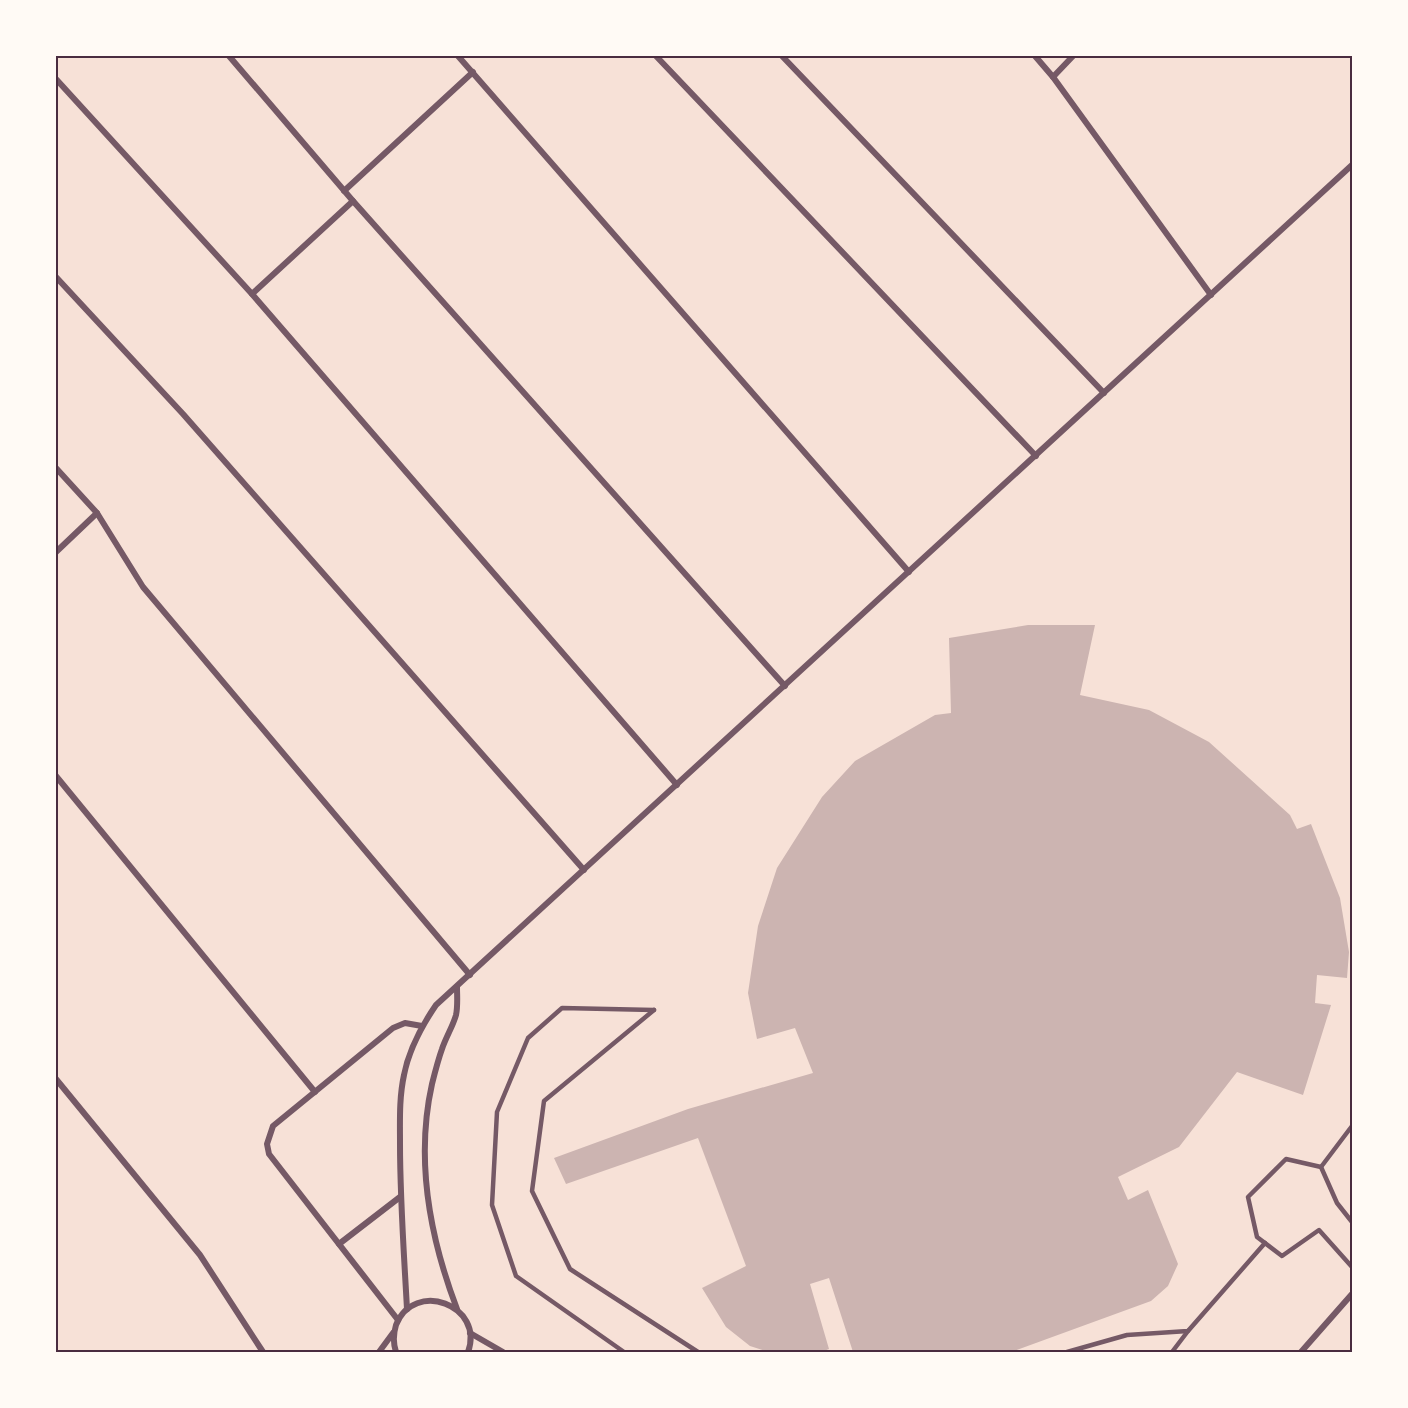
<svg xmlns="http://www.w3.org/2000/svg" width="1408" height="1408" font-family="Commissioner,sans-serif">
  <rect width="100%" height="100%" fill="#f7e1d7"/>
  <path fill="#ccb4b1" d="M 1028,625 L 1095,625 L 1080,695 L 1149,710 L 1209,742 L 1290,815 L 1297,829 L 1311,824 L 1340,898 L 1349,952 L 1347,978 L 1317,975 L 1315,1003 L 1331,1005 L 1303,1095 L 1237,1072 L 1179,1147 L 1118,1177 L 1128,1200 L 1148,1190 L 1178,1264 L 1168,1286 L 1151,1301 L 1011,1352 L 853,1352 L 829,1278 L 810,1284 L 829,1349 L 821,1352 L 769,1352 L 750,1346 L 726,1327 L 702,1288 L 746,1266 L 698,1138 L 566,1184 L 554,1158 L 688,1109 L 813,1073 L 795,1028 L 757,1039 L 748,993 L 758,926 L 777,868 L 822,797 L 855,761 L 935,715 L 951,713 L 949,638 Z"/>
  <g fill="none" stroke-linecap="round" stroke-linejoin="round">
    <g stroke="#755966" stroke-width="4.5">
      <path d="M 654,1010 L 544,1101 L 532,1191 L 570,1269 L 698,1352"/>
      <path d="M 1321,1167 L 1352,1126"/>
      <path d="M 1352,1222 L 1337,1203 L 1321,1167 L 1286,1159 L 1248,1197 L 1257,1237 L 1282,1256 L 1319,1230 L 1352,1267"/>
      <path d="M 624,1352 L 516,1276 L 492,1205 L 497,1112 L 528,1038 L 562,1008 L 654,1010"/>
      <path d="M 1067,1352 L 1127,1335 L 1188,1331 L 1265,1243"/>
      <path d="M 1172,1352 L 1188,1331"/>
    </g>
    <g stroke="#755966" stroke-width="6">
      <path d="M 229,56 L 353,201 L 785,686"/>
      <path d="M 458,56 L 909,572"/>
      <path d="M 656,56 L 1036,456"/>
      <path d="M 782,56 L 1104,393"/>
      <path d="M 1035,56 L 1053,77 L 1211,295"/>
      <path d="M 1053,77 L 1073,56"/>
      <path d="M 56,79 L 252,294 L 677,785"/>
      <path d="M 344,191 L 473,72"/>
      <path d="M 56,277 L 183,414 L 584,870"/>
      <path d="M 252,294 L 353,201"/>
      <path d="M 56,468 L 97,513 L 143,587 L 470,975"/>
      <path d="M 56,552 L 97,513"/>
      <path d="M 56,776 L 315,1092"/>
      <path d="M 457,987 C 457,996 458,1006 456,1015 C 453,1026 446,1037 442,1049 C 438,1060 435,1072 432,1084 C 415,1160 430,1238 457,1309"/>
      <path d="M 56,1079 L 200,1255 L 263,1352"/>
      <path d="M 339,1244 L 400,1197"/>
      <path d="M 407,1309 C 404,1254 400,1199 400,1144 C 400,1121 399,1098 404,1075 C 409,1049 421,1027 436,1005 L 1352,165"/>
      <path d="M 398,1320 L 269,1154 L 267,1144 L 273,1126 L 393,1028 L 405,1023 L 422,1026"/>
      <path d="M 470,1333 L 503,1352"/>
      <path d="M 379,1352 L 393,1333"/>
      <path d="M 396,1352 C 393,1343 393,1335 396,1325 C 414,1279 485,1305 468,1352"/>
      <path d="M 1301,1352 L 1352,1294"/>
    </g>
  </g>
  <rect width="1408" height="1408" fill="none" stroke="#fffaf5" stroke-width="114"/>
  <rect x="57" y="57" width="1294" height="1294" fill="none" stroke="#4a2c40" stroke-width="2"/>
</svg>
